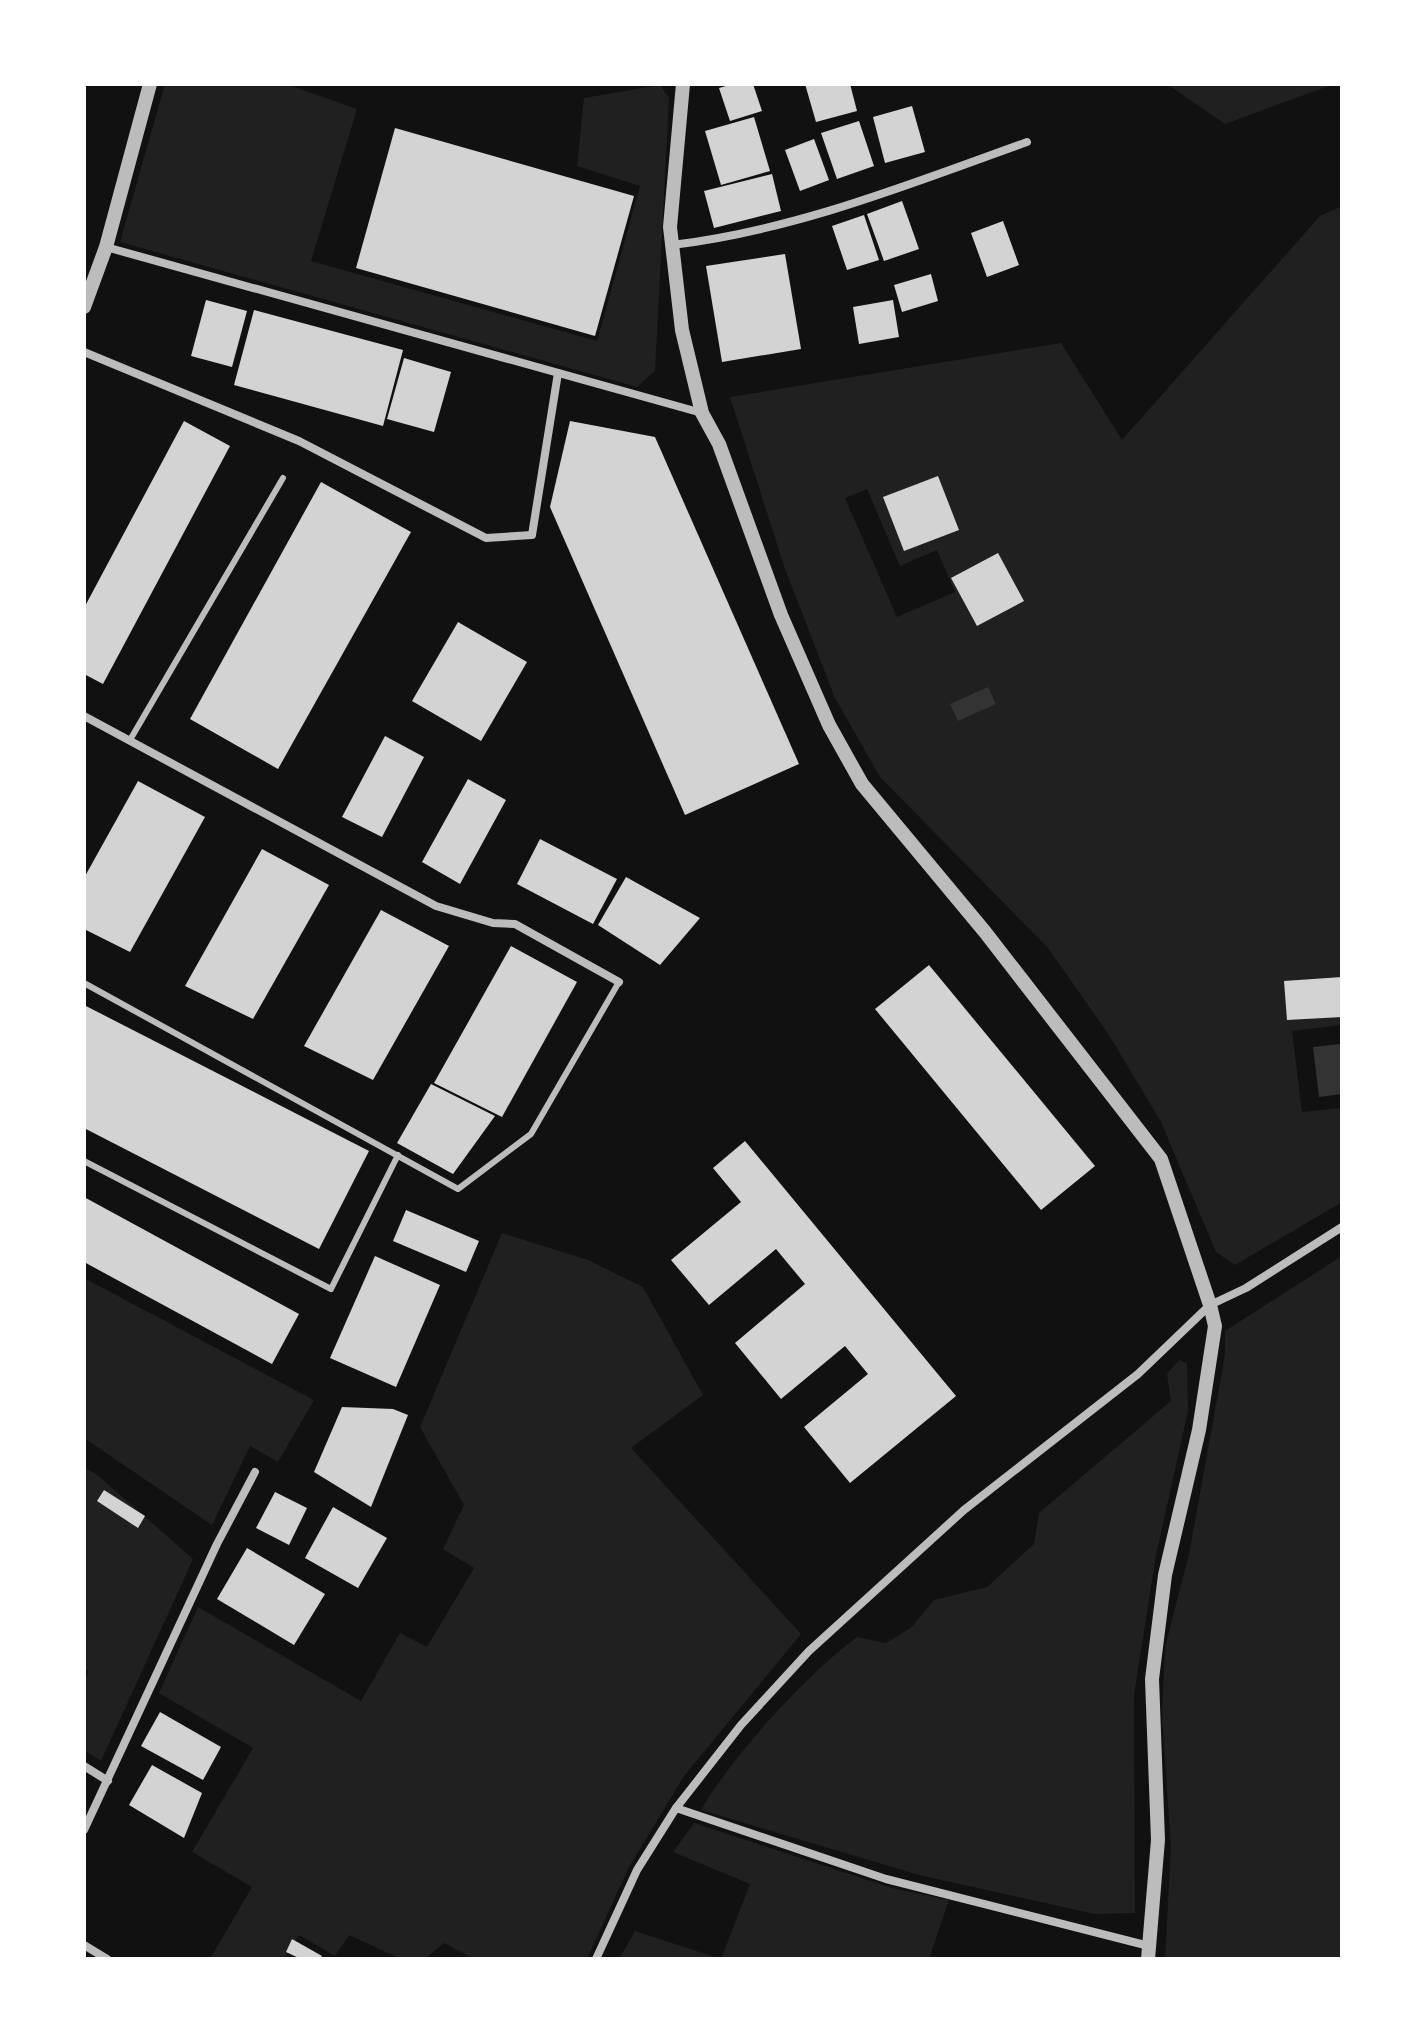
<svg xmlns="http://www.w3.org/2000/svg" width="1426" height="2043" font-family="'Source Sans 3',sans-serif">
  <rect width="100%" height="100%" fill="#111"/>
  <g fill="#202020" fill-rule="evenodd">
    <path d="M 165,84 L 286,84 L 357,109 L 311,261 L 597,341 L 640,186 L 577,166 L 584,98 L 660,85 L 669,98 L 655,371 L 637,387 L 120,242 Z"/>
    <path d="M 1167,84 L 1334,84 L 1225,124 Z"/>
    <path d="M 1342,206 L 1342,1025 L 1292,1031 L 1302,1112 L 1342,1108 L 1342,1202 L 1235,1265 L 1216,1252 L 1161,1122 L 1109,1035 L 1048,948 L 880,777 L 835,698 L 785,569 L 730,397 L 1061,343 L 1122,440 L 1320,216 ZM 867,489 L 900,566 L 937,550 L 955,592 L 897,617 L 845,498 Z"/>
    <path d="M 502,1233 L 588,1260 L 643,1287 L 703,1395 L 631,1448 L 801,1634 L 684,1776 L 629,1867 L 587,1959 L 475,1959 L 444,1943 L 425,1959 L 401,1959 L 349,1935 L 335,1956 L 299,1935 L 284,1959 L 210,1959 L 252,1887 L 192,1852 L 253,1748 L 159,1693 L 198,1607 L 361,1701 L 400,1633 L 427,1647 L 474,1568 L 443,1549 L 464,1505 L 420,1427 Z"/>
    <path d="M 1342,1256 L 1342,1959 L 1165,1959 L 1171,1848 L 1162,1716 L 1165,1647 L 1189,1554 L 1225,1355 L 1225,1331 Z"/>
    <path d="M 84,1278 L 314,1400 L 278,1462 L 250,1446 L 212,1525 L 84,1438 Z"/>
    <path d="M 1179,1360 L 1187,1363 L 1188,1411 L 1156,1555 L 1134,1695 L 1135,1913 L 1094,1914 L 919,1875 L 701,1810 C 733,1755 806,1675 857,1637 L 886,1643 L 912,1627 L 934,1600 L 987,1587 L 1034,1544 L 1039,1513 L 1171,1401 L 1167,1374 Z"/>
    <path d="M 84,1467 L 96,1474 L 193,1559 L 101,1761 L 84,1750 L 84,1681 L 89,1672 L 84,1668 Z"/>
    <path d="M 694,1823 L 892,1888 L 949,1900 L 929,1959 L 619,1959 L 635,1931 L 721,1959 L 750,1884 L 673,1852 Z"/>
  </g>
  <g fill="#333">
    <path d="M 988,687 L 996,704 L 958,721 L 950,704 Z"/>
    <path d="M 1340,1044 L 1342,1094 L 1319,1097 L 1313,1047 Z"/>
  </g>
  <g fill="#d3d3d3">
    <path d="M 733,84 L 753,84 L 762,111 L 730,121 L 719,88 Z"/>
    <path d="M 805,84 L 850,84 L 857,111 L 816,122 Z"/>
    <path d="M 912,106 L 925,152 L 885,163 L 873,117 Z"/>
    <path d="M 754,117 L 770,171 L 721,185 L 705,131 Z"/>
    <path d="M 859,121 L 874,166 L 837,179 L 821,133 Z"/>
    <path d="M 395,128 L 634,196 L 595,336 L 356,268 Z"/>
    <path d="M 814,139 L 829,180 L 800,191 L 785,150 Z"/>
    <path d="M 772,174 L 781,211 L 714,228 L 704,191 Z"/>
    <path d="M 902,201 L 919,249 L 884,261 L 867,214 Z"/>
    <path d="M 864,215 L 879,260 L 847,270 L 832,226 Z"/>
    <path d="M 1003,221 L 1019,265 L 987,277 L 971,233 Z"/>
    <path d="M 785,254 L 801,349 L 722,362 L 706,266 Z"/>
    <path d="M 931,274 L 938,301 L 902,312 L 894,285 Z"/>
    <path d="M 206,300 L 247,311 L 232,367 L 191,356 Z"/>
    <path d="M 893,300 L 899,337 L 859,344 L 853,307 Z"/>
    <path d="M 254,310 L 403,350 L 383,426 L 234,385 Z"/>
    <path d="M 404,358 L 451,372 L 434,432 L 387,419 Z"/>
    <path d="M 184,421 L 230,446 L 103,684 L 84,674 L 84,608 Z"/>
    <path d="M 570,421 L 655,437 L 799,764 L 685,815 L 550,507 Z"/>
    <path d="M 938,476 L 959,530 L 904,551 L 883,497 Z"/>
    <path d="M 321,482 L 411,532 L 278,769 L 190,719 Z"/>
    <path d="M 998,553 L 1024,601 L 977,626 L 951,578 Z"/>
    <path d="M 458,622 L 527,662 L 481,741 L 412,701 Z"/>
    <path d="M 385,736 L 424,757 L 382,837 L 342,817 Z"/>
    <path d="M 468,779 L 506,800 L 460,884 L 422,862 Z"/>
    <path d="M 138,781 L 205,817 L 130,952 L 84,929 L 84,878 Z"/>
    <path d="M 540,839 L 617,879 L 593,924 L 517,884 Z"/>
    <path d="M 262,849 L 329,885 L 253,1019 L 185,986 Z"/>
    <path d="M 626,877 L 700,918 L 660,965 L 598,925 Z"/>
    <path d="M 381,910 L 449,946 L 373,1080 L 304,1046 Z"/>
    <path d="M 511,946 L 577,982 L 502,1117 L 434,1083 Z"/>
    <path d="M 929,965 L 1095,1166 L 1041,1210 L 875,1009 Z"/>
    <path d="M 1342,977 L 1342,1017 L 1287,1020 L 1284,981 Z"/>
    <path d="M 84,1005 L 369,1151 L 319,1249 L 84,1128 Z"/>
    <path d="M 431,1084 L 495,1116 L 453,1174 L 397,1143 Z"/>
    <path d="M 745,1141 L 956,1396 L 850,1483 L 804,1427 L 868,1374 L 845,1346 L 781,1399 L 735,1343 L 805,1284 L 776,1249 L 709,1305 L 671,1260 L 741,1202 L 713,1168 Z"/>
    <path d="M 84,1197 L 299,1314 L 272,1364 L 84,1262 Z"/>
    <path d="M 406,1210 L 479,1241 L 466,1272 L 393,1241 Z"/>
    <path d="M 375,1256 L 440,1285 L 396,1387 L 330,1358 Z"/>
    <path d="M 342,1407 L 393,1409 L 408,1415 L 371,1507 L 314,1472 Z"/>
    <path d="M 104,1490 L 145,1516 L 138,1528 L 97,1501 Z"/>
    <path d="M 275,1492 L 307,1508 L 289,1545 L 256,1528 Z"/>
    <path d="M 333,1507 L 387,1538 L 358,1588 L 305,1558 Z"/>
    <path d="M 247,1548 L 325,1594 L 294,1645 L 217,1599 Z"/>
    <path d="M 160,1712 L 221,1747 L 203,1780 L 141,1746 Z"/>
    <path d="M 152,1765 L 202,1793 L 184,1838 L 129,1805 Z"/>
    <path d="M 292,1939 L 322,1956 L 320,1959 L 301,1959 L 286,1952 Z"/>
  </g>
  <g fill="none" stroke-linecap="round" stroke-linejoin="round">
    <g stroke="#bcbcbc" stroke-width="6">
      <path d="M 130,740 L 283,478"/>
      <path d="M 84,983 L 458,1189 L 531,1134 L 619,982"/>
      <path d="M 84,1161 L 331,1289 L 398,1155"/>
    </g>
    <g stroke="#bcbcbc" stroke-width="8">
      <path d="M 672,245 C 796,230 910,184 1027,142"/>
      <path d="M 106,247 L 702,413"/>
      <path d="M 84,352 L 299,441 L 486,538 L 532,535 L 558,373"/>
      <path d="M 84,716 L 436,906 L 493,923 L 515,924 L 619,982"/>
      <path d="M 84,1766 L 108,1781"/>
      <path d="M 676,1808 L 886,1879 L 1149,1946"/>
      <path d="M 84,1830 L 217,1544 L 255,1472"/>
      <path d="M 84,1945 L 107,1959"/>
      <path d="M 596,1959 L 637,1870 L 676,1808 L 741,1725 L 809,1651 L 964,1510 L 1138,1374 L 1210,1305 L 1246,1288 L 1342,1227"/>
    </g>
    <g stroke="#bcbcbc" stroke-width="14">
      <path d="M 683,84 L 670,227 L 682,330 L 702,413 L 719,444 L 781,615 L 829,725 L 862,784 L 985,932 L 1161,1159 L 1210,1305 L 1215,1326 L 1199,1430 L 1165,1575 L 1152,1679 L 1158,1840 L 1148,1959"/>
      <path d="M 84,307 L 106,247 L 150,84"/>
    </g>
  </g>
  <rect width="1426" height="2043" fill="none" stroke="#ffffff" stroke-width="172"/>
</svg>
